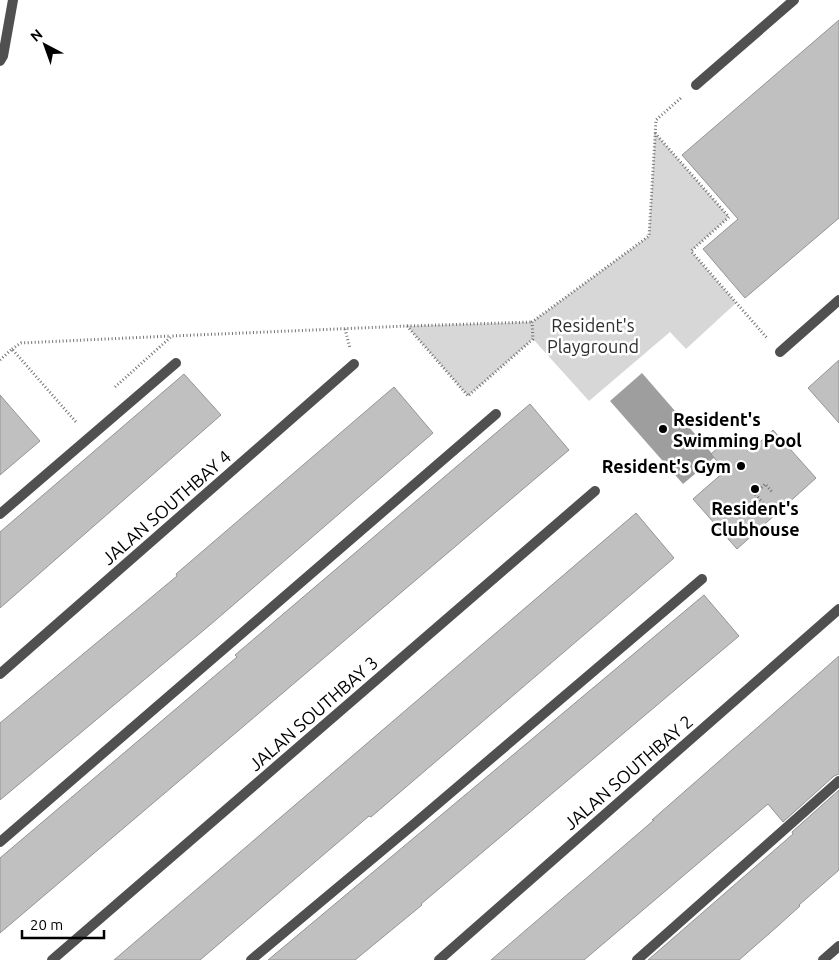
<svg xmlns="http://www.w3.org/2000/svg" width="839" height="960" font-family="Ubuntu,sans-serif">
  <rect width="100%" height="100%" fill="#fff"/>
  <path fill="#d7d7d7" d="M 655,133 L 729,217 L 691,251 L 736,303 L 686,349 L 670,332 L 589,401 L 533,339 L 468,396 L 407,326 L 532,322 L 649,236 Z"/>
  <path fill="#9e9e9e" d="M 642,373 L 715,457 L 683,484 L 610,401 Z"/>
  <g fill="#c0c0c0" stroke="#949494">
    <path d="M 839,20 L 839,218 L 745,298 L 703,249 L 738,219 L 682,155 Z"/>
    <path d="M 839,360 L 839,423 L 808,388 Z"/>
    <path d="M 184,374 L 221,415 L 0,608 L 0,532 Z"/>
    <path d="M 394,387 L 433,433 L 210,625 L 0,800 L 0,723 L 177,576 L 176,574 Z"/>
    <path d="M 0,395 L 40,441 L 0,475 Z"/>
    <path d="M 530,404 L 569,450 L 0,933 L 0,858 L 237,657 L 235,655 Z"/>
    <path d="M 773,430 L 816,478 L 737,549 L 693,499 L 725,471 L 711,454 L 733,434 L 749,452 Z"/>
    <path d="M 636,513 L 674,558 L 392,799 L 371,817 L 369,816 L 200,960 L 114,960 Z"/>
    <path d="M 704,595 L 739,636 L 421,904 L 422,905 L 355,960 L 268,960 Z"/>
    <path d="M 839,656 L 839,774 L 834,776 L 783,822 L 768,804 L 584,960 L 491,960 L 654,820 L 652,820 Z"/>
    <path d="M 839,790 L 839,870 L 799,905 L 800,906 L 779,925 L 739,960 L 648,960 L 793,834 L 792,832 Z"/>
  </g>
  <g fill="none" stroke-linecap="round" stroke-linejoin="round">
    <g stroke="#727272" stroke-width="3" stroke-dasharray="1 2.5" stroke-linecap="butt">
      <path d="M 655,133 L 729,217 L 691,251 L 767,338"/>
      <path d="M 407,326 L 532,322"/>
      <path d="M 345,329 L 350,348"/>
      <path d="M 12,349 L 21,343 L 171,336"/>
      <path d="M 0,360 L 12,349 L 76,422 L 77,421"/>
      <path d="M 115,387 L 172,336 L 407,326 L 468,396 L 533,339 L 532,322 L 649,236 L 656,120 L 682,97"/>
      <path d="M 763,503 L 755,494 L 765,484 L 773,493"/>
    </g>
    <g stroke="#505050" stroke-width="10">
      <path d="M 0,61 L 3,56 L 13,0"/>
      <path d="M 0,514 L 176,363"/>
      <path d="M 0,842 L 496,414"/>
      <path d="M 251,960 L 414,824 L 702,579"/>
      <path d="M 637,960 L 839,781"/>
    </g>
    <g stroke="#505050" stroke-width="10">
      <path d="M 696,85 L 794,0"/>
      <path d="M 780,352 L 839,300"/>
      <path d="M 0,674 L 354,364"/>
      <path d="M 52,960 L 595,491"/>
      <path d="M 439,960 L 839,609"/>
      <path d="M 823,960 L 839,946"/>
    </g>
  </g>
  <g fill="#000" stroke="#fff" stroke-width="2">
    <circle cx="663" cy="429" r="5"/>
    <circle cx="741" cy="466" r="5"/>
    <circle cx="755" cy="489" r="5"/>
  </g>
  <g text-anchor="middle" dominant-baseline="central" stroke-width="5" stroke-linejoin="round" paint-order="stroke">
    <g font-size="18" fill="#2e2e2e" stroke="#fff">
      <text x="593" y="325">Resident's<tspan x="593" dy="21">Playground</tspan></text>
    </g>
    <g font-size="18" font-weight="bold" fill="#000" stroke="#fff" text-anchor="start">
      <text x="673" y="419">Resident's<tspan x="673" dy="21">Swimming Pool</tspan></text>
      <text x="731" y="466" text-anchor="end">Resident's Gym</text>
      <text x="755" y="508" text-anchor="middle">Resident's<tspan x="755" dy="21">Clubhouse</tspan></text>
    </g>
    <g font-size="18" fill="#000" stroke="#fff">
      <text transform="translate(166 507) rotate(-41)">JALAN SOUTHBAY 4</text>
      <text transform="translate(313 713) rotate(-41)">JALAN SOUTHBAY 3</text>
      <text transform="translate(628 772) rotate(-41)">JALAN SOUTHBAY 2</text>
    </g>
  </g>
  <g transform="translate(45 45) rotate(319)" stroke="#ffffff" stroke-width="4" paint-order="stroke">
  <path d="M0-4L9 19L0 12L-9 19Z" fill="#000000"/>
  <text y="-8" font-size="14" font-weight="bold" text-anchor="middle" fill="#000000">N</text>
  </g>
  <path d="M22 930v8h82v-8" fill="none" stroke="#000000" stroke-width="2.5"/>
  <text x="30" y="930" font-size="15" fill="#000000" stroke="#ffffff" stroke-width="4" paint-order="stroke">20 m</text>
</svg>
